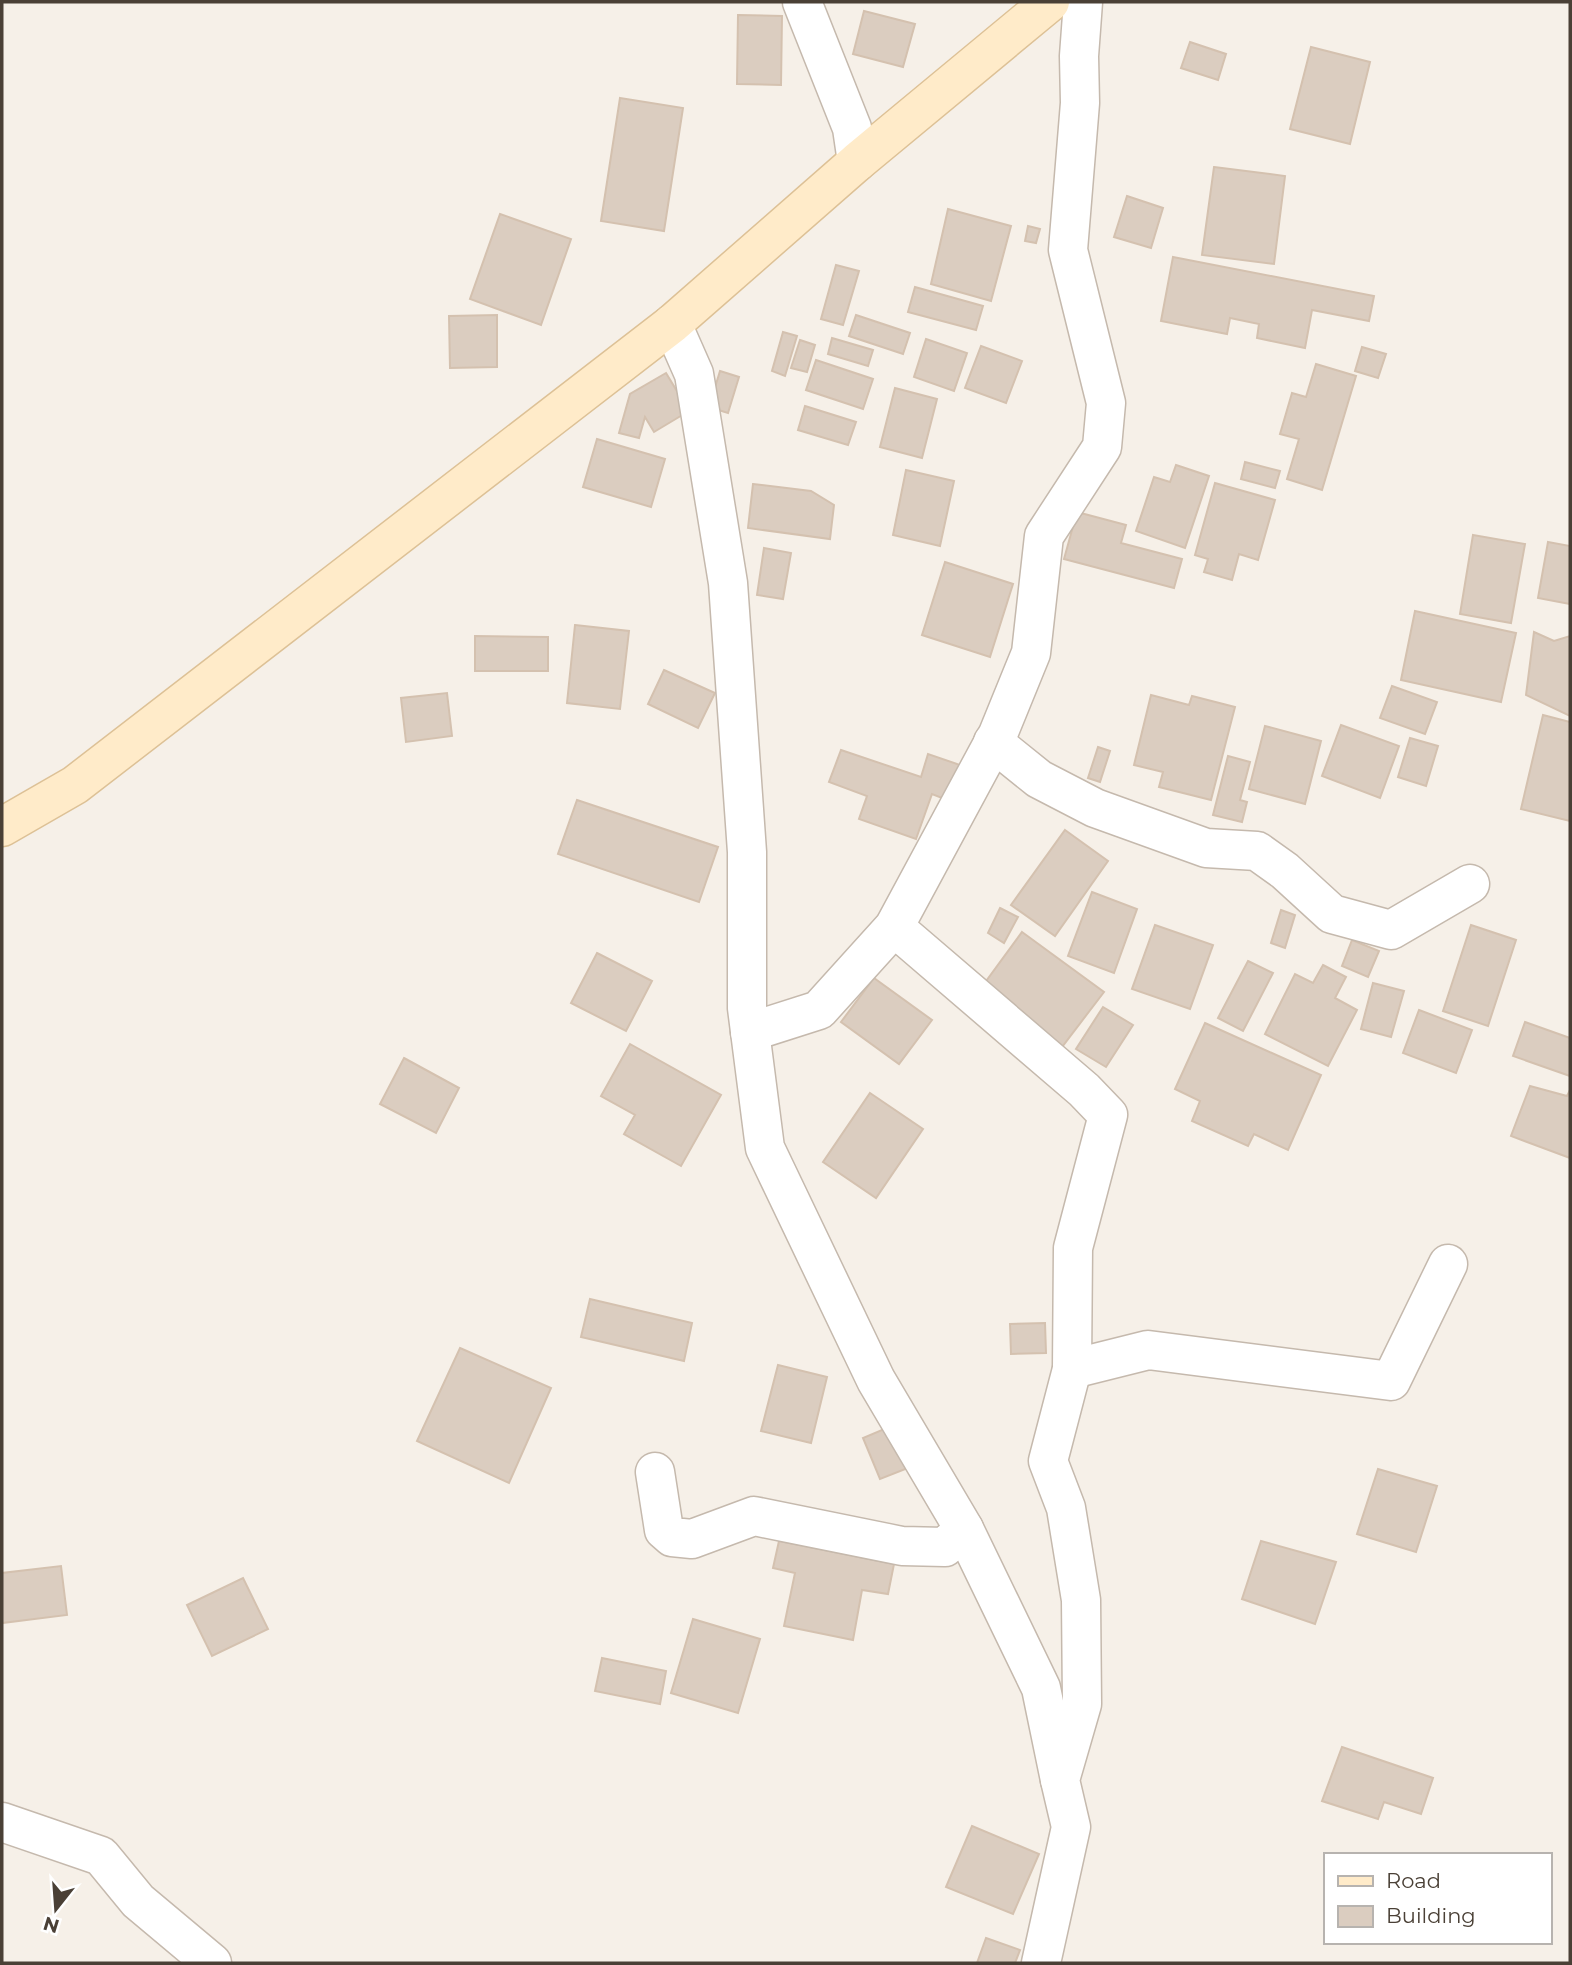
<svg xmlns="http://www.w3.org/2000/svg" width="1572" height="1965" font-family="Montserrat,sans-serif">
  <rect width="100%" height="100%" fill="#f6f0e8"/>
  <g fill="#dbcdc0" stroke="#d4c1af" stroke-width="2">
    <path d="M 864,11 L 915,24 L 903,67 L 853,54 Z"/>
    <path d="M 738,15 L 782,16 L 781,85 L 737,84 Z"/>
    <path d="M 1190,42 L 1226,54 L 1218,80 L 1181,68 Z"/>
    <path d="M 1311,47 L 1370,62 L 1350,144 L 1290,129 Z"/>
    <path d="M 620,98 L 683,108 L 664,231 L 601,221 Z"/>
    <path d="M 1214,167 L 1285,176 L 1274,264 L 1202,255 Z"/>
    <path d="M 1127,196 L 1163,208 L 1151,248 L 1114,237 Z"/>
    <path d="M 948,209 L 1011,226 L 991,301 L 931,284 Z"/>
    <path d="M 500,214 L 571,239 L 541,325 L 470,299 Z"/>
    <path d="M 1028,226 L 1040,229 L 1036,243 L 1025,241 Z"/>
    <path d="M 1173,257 L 1374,296 L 1369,321 L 1312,310 L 1305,348 L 1257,338 L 1259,324 L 1230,318 L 1227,334 L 1161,321 Z"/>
    <path d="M 836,265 L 859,271 L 843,325 L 821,319 Z"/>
    <path d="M 915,287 L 983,306 L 976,330 L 908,312 Z"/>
    <path d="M 497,315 L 497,367 L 450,368 L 449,316 Z"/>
    <path d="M 856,315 L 910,333 L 903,354 L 849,336 Z"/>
    <path d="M 783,332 L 797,336 L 785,376 L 772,371 Z"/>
    <path d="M 832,338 L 873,350 L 868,366 L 828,354 Z"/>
    <path d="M 926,339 L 967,353 L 954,391 L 914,377 Z"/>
    <path d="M 800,340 L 815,345 L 807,372 L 791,368 Z"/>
    <path d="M 981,346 L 1022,361 L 1006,403 L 965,388 Z"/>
    <path d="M 1362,347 L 1386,354 L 1378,378 L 1355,371 Z"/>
    <path d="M 816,360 L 873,379 L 863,409 L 806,390 Z"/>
    <path d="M 1316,364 L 1356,376 L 1322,490 L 1287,479 L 1299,439 L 1280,434 L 1292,393 L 1306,397 Z"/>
    <path d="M 720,371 L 739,377 L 728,413 L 709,407 Z"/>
    <path d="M 666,373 L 689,411 L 654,432 L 645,417 L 639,438 L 619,433 L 630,394 Z"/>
    <path d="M 895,388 L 937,399 L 922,458 L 880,447 Z"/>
    <path d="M 805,406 L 856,422 L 848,445 L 798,430 Z"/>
    <path d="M 597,439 L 665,459 L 651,507 L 583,487 Z"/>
    <path d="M 1245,462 L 1280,471 L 1275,488 L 1241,479 Z"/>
    <path d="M 1176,465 L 1209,476 L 1185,548 L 1136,531 L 1154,477 L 1170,482 Z"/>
    <path d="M 906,470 L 954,481 L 940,546 L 893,535 Z"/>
    <path d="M 1215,483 L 1275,500 L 1258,560 L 1239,554 L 1232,580 L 1204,572 L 1208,559 L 1195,555 Z"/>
    <path d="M 753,484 L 811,491 L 834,505 L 830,539 L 748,528 Z"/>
    <path d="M 1077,512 L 1126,525 L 1121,543 L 1182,559 L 1174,588 L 1064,559 Z"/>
    <path d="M 1473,535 L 1525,544 L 1511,623 L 1460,614 Z"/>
    <path d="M 1548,542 L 1570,546 L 1570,604 L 1538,598 Z"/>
    <path d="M 764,548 L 791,553 L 783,599 L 757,595 Z"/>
    <path d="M 945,562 L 1013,584 L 990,657 L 922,635 Z"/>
    <path d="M 1415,611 L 1516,633 L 1501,702 L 1401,680 Z"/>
    <path d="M 575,625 L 629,631 L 620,709 L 567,703 Z"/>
    <path d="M 1534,632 L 1554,641 L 1570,636 L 1570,716 L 1526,695 Z"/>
    <path d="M 475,636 L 548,637 L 548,671 L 475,671 Z"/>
    <path d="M 664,670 L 715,693 L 698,728 L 648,704 Z"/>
    <path d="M 1392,686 L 1437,702 L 1425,734 L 1380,718 Z"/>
    <path d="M 447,693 L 452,736 L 406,742 L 401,698 Z"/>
    <path d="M 1151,695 L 1189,705 L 1192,696 L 1235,707 L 1211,800 L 1159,787 L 1163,772 L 1134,765 Z"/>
    <path d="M 1543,715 L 1570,722 L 1570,821 L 1521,809 Z"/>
    <path d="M 1341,725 L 1399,746 L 1380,798 L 1322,776 Z"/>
    <path d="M 1265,726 L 1321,741 L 1305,804 L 1249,789 Z"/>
    <path d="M 1410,738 L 1438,746 L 1426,786 L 1398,777 Z"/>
    <path d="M 1098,747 L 1110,751 L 1100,782 L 1088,778 Z"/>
    <path d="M 841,750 L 921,777 L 928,754 L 960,765 L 947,800 L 932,794 L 916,839 L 859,819 L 867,796 L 829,782 Z"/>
    <path d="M 1228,756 L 1250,762 L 1240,800 L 1247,802 L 1242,822 L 1213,815 Z"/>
    <path d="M 577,800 L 718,847 L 699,902 L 558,854 Z"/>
    <path d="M 1065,830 L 1108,861 L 1055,936 L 1011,905 Z"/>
    <path d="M 1092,892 L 1137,909 L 1114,973 L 1068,956 Z"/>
    <path d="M 1000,908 L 1018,917 L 1004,943 L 988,933 Z"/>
    <path d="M 1281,910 L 1295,915 L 1285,948 L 1271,943 Z"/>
    <path d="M 1155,925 L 1213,945 L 1190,1009 L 1132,989 Z"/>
    <path d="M 1471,925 L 1516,940 L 1488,1026 L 1443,1011 Z"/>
    <path d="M 1022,932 L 1104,992 L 1062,1047 L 981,988 Z"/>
    <path d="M 1352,940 L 1379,951 L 1368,977 L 1342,966 Z"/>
    <path d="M 597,953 L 652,981 L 626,1031 L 571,1003 Z"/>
    <path d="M 1248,961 L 1273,973 L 1243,1031 L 1218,1018 Z"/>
    <path d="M 1323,965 L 1346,977 L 1335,998 L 1357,1010 L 1328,1066 L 1265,1034 L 1295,974 L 1313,983 Z"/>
    <path d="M 874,978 L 932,1020 L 899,1064 L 841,1022 Z"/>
    <path d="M 1373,983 L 1404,991 L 1391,1037 L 1361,1029 Z"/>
    <path d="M 1103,1007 L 1133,1025 L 1106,1067 L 1076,1049 Z"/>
    <path d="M 1419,1010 L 1472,1030 L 1456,1073 L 1403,1053 Z"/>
    <path d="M 1525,1022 L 1570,1038 L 1570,1076 L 1513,1056 Z"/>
    <path d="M 1205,1023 L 1321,1075 L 1288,1150 L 1254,1134 L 1248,1146 L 1192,1121 L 1200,1101 L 1175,1089 Z"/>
    <path d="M 630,1044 L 721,1095 L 681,1166 L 624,1134 L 635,1115 L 601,1096 Z"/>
    <path d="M 404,1058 L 459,1088 L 436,1133 L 380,1104 Z"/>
    <path d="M 1530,1086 L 1567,1096 L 1570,1090 L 1570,1158 L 1511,1136 Z"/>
    <path d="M 870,1093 L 923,1129 L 876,1198 L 823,1162 Z"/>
    <path d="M 590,1299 L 692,1323 L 684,1361 L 581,1337 Z"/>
    <path d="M 1045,1323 L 1046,1353 L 1011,1354 L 1010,1324 Z"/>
    <path d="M 460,1348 L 551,1388 L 509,1483 L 417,1441 Z"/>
    <path d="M 778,1365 L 827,1377 L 811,1443 L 761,1431 Z"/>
    <path d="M 889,1427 L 908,1468 L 880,1479 L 863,1438 Z"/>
    <path d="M 1378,1469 L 1437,1486 L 1416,1552 L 1357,1534 Z"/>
    <path d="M 779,1541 L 894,1564 L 888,1594 L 862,1590 L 853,1640 L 784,1626 L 795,1573 L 773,1568 Z"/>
    <path d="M 1261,1541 L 1336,1562 L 1315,1624 L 1242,1599 Z"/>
    <path d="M 61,1566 L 67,1615 L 2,1623 L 2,1573 Z"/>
    <path d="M 243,1578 L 268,1629 L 212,1656 L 187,1605 Z"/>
    <path d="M 693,1619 L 760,1639 L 738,1713 L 671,1693 Z"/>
    <path d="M 602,1658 L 666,1671 L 660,1704 L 595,1691 Z"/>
    <path d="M 1342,1747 L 1433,1778 L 1421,1814 L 1384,1802 L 1378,1819 L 1322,1801 Z"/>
    <path d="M 972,1826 L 1039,1854 L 1013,1914 L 946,1887 Z"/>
    <path d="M 986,1938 L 1020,1950 L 1015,1963 L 977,1963 Z"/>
  </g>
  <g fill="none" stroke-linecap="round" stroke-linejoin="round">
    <g stroke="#c5b9ad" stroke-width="41">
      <g id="minor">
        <path d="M 802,2 L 852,128 L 857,162"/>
        <path d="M 672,324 L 694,374 L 728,583 L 747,852 L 747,1008 L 765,1148 L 876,1380 L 964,1529 L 1041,1688 L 1060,1780"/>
        <path d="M 993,742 L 1039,779 L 1095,808 L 1206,848 L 1257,851 L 1285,871 L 1332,914 L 1391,930 L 1470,884"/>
        <path d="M 894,927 L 1084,1090 L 1108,1115 L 1073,1248 L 1072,1369 L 1048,1461 L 1066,1508 L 1081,1600 L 1082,1704 L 1060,1780 L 1071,1827 L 1041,1963"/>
        <path d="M 750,1032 L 819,1010 L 894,927 L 998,734 L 1031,653 L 1044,536 L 1102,447 L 1106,403 L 1068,250 L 1080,103 L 1079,56 L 1083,2"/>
        <path d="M 1072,1369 L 1148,1350 L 1391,1381 L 1448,1264"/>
        <path d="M 655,1472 L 664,1530 L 672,1537 L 692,1539 L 754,1516 L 902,1546 L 945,1547 L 964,1529"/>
        <path d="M 2,1822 L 101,1856 L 138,1901 L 212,1963"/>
      </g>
    </g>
    <g stroke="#ddc196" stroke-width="41">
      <path id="secondary" d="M 2,827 L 75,785 L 672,324 L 857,162 L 1050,2"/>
    </g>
    <use href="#minor" stroke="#fff" stroke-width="38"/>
    <use href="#secondary" stroke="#ffebc9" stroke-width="38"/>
  </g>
  <rect width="1572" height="1965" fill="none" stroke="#4a4036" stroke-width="7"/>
  <rect x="1324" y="1853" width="228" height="91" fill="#ffffff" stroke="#b7b3af" stroke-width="2"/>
  <rect x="1338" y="1876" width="35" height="10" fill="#ffebc9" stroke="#b7b3af" stroke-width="2"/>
  <text x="1386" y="1888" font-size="21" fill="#4a4036">Road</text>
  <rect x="1338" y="1906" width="35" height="21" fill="#dbcdc0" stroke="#b7b3af" stroke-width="2"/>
  <text x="1386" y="1923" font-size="21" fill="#4a4036">Building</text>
  <g transform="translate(56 1909) rotate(197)" stroke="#ffffff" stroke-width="5" paint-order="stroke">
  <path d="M0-5L12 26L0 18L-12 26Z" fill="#4a4036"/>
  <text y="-10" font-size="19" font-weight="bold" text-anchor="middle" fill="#4a4036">N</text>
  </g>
</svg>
